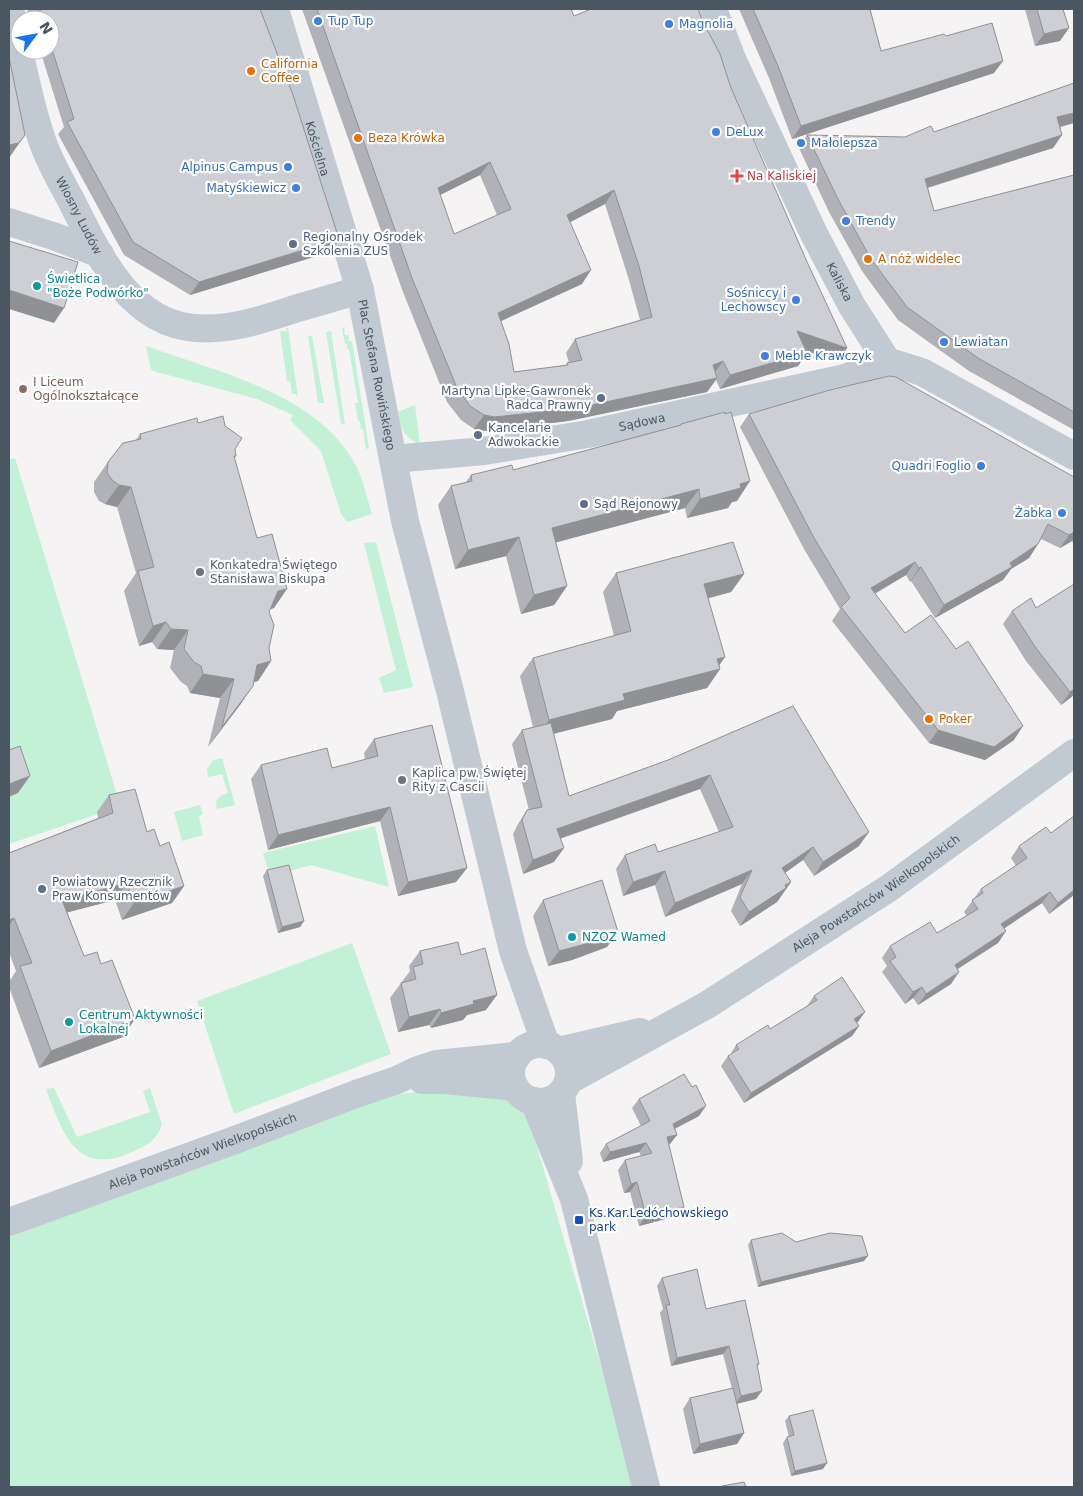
<svg xmlns="http://www.w3.org/2000/svg" width="1083" height="1496" font-family="'DejaVu Sans',sans-serif">
  <rect width="100%" height="100%" fill="#f5f3f3"/>
  <g fill="#c3f1d5">
    <path d="M 286,328 L 288,328 L 298,397 L 296,394 L 292,394 L 290,381 L 287,382 L 280,331 L 285,331 L 287,332 Z"/>
    <path d="M 344,328 L 345,335 L 348,335 L 348,331 L 349,341 L 352,341 L 369,448 L 366,449 L 363,429 L 361,429 L 360,421 L 358,421 L 355,403 L 358,403 L 349,349 L 347,349 L 347,344 L 345,344 L 342,329 Z"/>
    <path d="M 331,331 L 345,424 L 341,424 L 326,332 Z"/>
    <path d="M 308,336 L 312,336 L 324,403 L 318,403 Z"/>
    <path d="M 146,346 C 214,371 309,391 351,457 C 362,473 366,495 372,514 L 347,522 L 341,514 L 321,451 L 290,420 L 293,415 L 257,399 L 153,371 L 151,369 Z"/>
    <path d="M 415,405 L 420,445 C 404,437 401,430 398,412 Z"/>
    <path d="M 15,458 L 127,828 L 101,813 L 9,844 L 9,460 Z"/>
    <path d="M 376,542 L 413,687 L 384,693 L 379,678 L 396,670 L 364,543 Z"/>
    <path d="M 222,758 L 235,805 L 217,809 C 214,798 219,796 228,793 L 222,774 L 208,777 L 207,769 L 213,760 Z"/>
    <path d="M 200,805 L 203,814 L 199,816 L 203,835 L 182,841 L 174,812 Z"/>
    <path d="M 375,826 L 389,887 L 311,865 L 270,877 L 263,853 Z"/>
    <path d="M 352,943 L 391,1054 L 234,1114 L 197,1001 Z"/>
    <path d="M 54,1088 L 77,1137 L 150,1112 L 143,1091 L 150,1088 L 162,1125 C 155,1142 148,1145 132,1152 C 75,1178 62,1131 46,1089 Z"/>
    <path d="M 426,1091 L 498,1095 L 518,1106 L 527,1118 L 533,1133 L 611,1400 L 632,1487 L 9,1487 L 9,1237 L 391,1095 Z"/>
  </g>
  <g fill="none" stroke-linecap="round" stroke-linejoin="round">
    <g stroke="#c1cad2" stroke-width="28">
      <path id="s1" d="M 10,9 C 20,51 27,96 41,137 C 48,160 61,181 72,202 C 98,254 129,323 195,328 C 231,331 264,319 298,308 C 318,302 339,296 360,290"/>
      <path id="s2" d="M 275,9 L 360,290 L 405,521 L 450,691 L 513,951 L 546,1045"/>
      <path id="s3" d="M 713,9 L 732,59 L 814,234 L 852,306 L 887,361 L 922,372 L 1074,456"/>
      <path d="M 9,222 L 56,237 L 100,254"/>
      <path id="s4" d="M 393,459 L 484,451 L 588,434 L 845,378 L 887,361"/>
      <circle cx="540" cy="1073" r="29"/>
      <path d="M 559,1051 L 640,1032"/>
      <path d="M 422,1080 L 444,1080 L 515,1087"/>
      <path id="s5" d="M 568,1081 L 707,1005 L 889,888 L 1074,753"/>
      <path d="M 561,1094 L 569,1161"/>
      <path d="M 534,1101 L 574,1199 L 646,1487"/>
      <path id="s6" d="M 9,1222 L 235,1140 L 356,1094 L 397,1080 L 418,1070 L 436,1064 L 517,1056"/>
    </g>
  </g>
  <g fill="#b0b2b7" fill-rule="evenodd">
    <path d="M 27,9 L 260,9 L 330,252 L 190,295 L 124,255 L 58,134 L 64,127 L 40,50 L 50,50 L 50,20 L 31,20 Z"/>
    <path d="M 302,9 L 571,9 L 574,16 L 731,88 L 838,362 L 807,351 L 807,353 L 798,366 L 720,389 L 716,380 L 707,392 L 568,421 L 486,431 L 474,429 L 461,420 L 447,402 L 403,292 ZM 480,175 L 497,215 L 454,234 L 440,195 ZM 605,204 L 629,280 L 640,320 L 575,339 L 566,353 L 569,363 L 567,363 L 566,365 L 514,372 L 501,321 L 582,284 L 570,222 Z"/>
    <path d="M 739,9 L 870,9 L 881,51 L 946,36 L 994,73 L 792,139 L 769,78 Z"/>
    <path d="M 1025,9 L 1063,9 L 1060,41 L 1035,46 Z"/>
    <path d="M 1074,83 L 1074,123 L 1060,127 L 1062,135 L 1053,148 L 928,188 L 934,211 L 1074,175 L 1074,430 L 969,371 L 898,320 L 862,271 L 829,212 L 799,148 L 807,135 L 905,137 L 934,132 Z"/>
    <path d="M 749,414 L 1074,477 L 1074,545 L 1072,541 L 1060,548 L 1041,539 L 1029,558 L 1011,569 L 1003,580 L 935,618 L 911,581 L 910,582 L 906,575 L 875,594 L 905,633 L 1014,740 L 985,760 L 929,743 L 832,621 L 840,609 L 804,549 L 740,427 Z"/>
    <path d="M 198,423 L 225,426 L 235,449 L 236,456 L 234,459 L 274,608 L 270,609 L 269,612 L 269,648 L 271,661 L 258,681 L 254,682 L 240,705 L 208,747 L 220,698 L 190,693 L 187,686 L 181,682 L 170,668 L 174,650 L 157,649 L 152,642 L 139,646 L 124,591 L 136,573 L 117,507 L 105,504 L 99,501 L 94,492 L 94,482 L 108,462 L 136,440 L 140,434 Z"/>
    <path d="M 681,424 L 737,501 L 732,502 L 728,508 L 687,518 L 685,508 L 556,542 L 567,586 L 554,605 L 521,614 L 506,556 L 455,569 L 438,505 L 451,486 L 466,482 L 471,475 L 513,470 L 679,426 Z"/>
    <path d="M 616,573 L 744,574 L 731,592 L 708,598 L 720,669 L 707,688 L 617,711 L 612,719 L 553,734 L 569,796 L 668,760 L 793,706 L 859,846 L 814,876 L 803,860 L 785,873 L 791,882 L 777,902 L 740,926 L 731,911 L 742,884 L 665,917 L 655,885 L 623,896 L 616,869 L 625,855 L 658,852 L 719,832 L 700,789 L 560,839 L 554,862 L 523,874 L 513,834 L 518,824 L 527,810 L 529,810 L 512,744 L 522,730 L 533,727 L 520,676 L 533,658 L 614,636 L 603,592 Z"/>
    <path d="M 1036,608 L 1074,695 L 1061,705 L 1026,661 L 1003,624 L 1012,611 Z"/>
    <path d="M 374,739 L 467,868 L 456,882 L 398,896 L 380,821 L 268,850 L 251,779 L 261,765 L 332,768 L 365,760 L 364,753 Z"/>
    <path d="M 109,795 L 147,832 L 160,846 L 184,886 L 172,903 L 122,920 L 115,900 L 67,912 L 84,956 L 123,1037 L 39,1068 L 9,987 L 9,982 L 16,971 L 9,952 L 9,853 L 98,818 L 97,812 Z"/>
    <path d="M 1074,816 L 1074,895 L 1049,914 L 1042,903 L 1004,928 L 1006,931 L 998,943 L 958,969 L 951,984 L 918,1005 L 913,998 L 905,1004 L 882,972 L 887,966 L 882,958 L 890,946 L 937,933 L 967,916 L 964,912 L 981,889 L 1016,866 L 1011,858 L 1019,846 L 1051,833 Z"/>
    <path d="M 267,870 L 304,921 L 300,927 L 278,933 L 263,876 Z"/>
    <path d="M 543,900 L 607,947 L 572,960 L 548,966 L 533,916 Z"/>
    <path d="M 420,951 L 461,955 L 486,1010 L 467,1015 L 463,1020 L 431,1028 L 429,1025 L 398,1032 L 390,998 L 410,971 L 409,966 Z"/>
    <path d="M 814,996 L 858,1022 L 856,1023 L 859,1026 L 852,1036 L 744,1103 L 721,1066 L 728,1056 L 730,1055 L 736,1045 L 770,1029 L 807,1006 Z"/>
    <path d="M 639,1099 L 699,1116 L 675,1129 L 677,1135 L 670,1144 L 668,1145 L 684,1207 L 677,1216 L 639,1226 L 630,1192 L 624,1193 L 618,1170 L 625,1160 L 641,1156 L 639,1152 L 603,1162 L 600,1153 L 606,1144 L 641,1126 L 632,1108 Z"/>
    <path d="M 751,1240 L 796,1242 L 864,1261 L 758,1287 L 748,1245 Z"/>
    <path d="M 662,1278 L 706,1309 L 759,1364 L 757,1367 L 756,1399 L 737,1404 L 744,1433 L 737,1444 L 693,1454 L 683,1409 L 690,1398 L 732,1389 L 723,1354 L 671,1366 L 660,1313 L 663,1309 L 657,1286 Z"/>
    <path d="M 789,1416 L 823,1469 L 791,1476 L 783,1443 L 787,1437 L 789,1437 L 785,1421 Z"/>
  </g>
  <g fill="#909195">
    <path d="M 1069,28 L 1060,41 L 1035,46 L 1044,34 Z"/>
    <path d="M 1003,61 L 994,73 L 792,139 L 801,126 Z"/>
    <path d="M 1074,113 L 1074,123 L 1049,130 L 1057,117 Z"/>
    <path d="M 25,135 L 9,158 L 9,145 Z"/>
    <path d="M 1062,135 L 1053,148 L 916,191 L 925,179 Z"/>
    <path d="M 490,162 L 480,175 L 428,201 L 438,188 Z"/>
    <path d="M 614,190 L 605,204 L 557,229 L 567,215 Z"/>
    <path d="M 339,239 L 330,252 L 190,295 L 199,282 Z"/>
    <path d="M 591,270 L 582,284 L 488,327 L 498,313 Z"/>
    <path d="M 9,290 L 64,308 L 54,323 L 9,309 Z"/>
    <path d="M 797,331 L 847,348 L 838,362 L 787,344 Z"/>
    <path d="M 807,353 L 798,366 L 720,389 L 730,375 Z"/>
    <path d="M 723,361 L 713,375 L 713,365 Z"/>
    <path d="M 717,378 L 707,392 L 568,421 L 486,431 L 474,429 L 484,415 Z"/>
    <path d="M 750,481 L 737,501 L 732,502 L 728,508 L 687,518 L 700,499 L 740,484 Z"/>
    <path d="M 119,485 L 131,487 L 117,507 L 105,504 Z"/>
    <path d="M 699,489 L 685,508 L 539,547 L 552,528 Z"/>
    <path d="M 1074,532 L 1074,538 L 1072,541 L 1060,548 L 1069,535 Z"/>
    <path d="M 519,537 L 506,556 L 455,569 L 468,550 Z"/>
    <path d="M 1038,544 L 1029,558 L 1011,569 L 1003,580 L 935,618 L 944,605 Z"/>
    <path d="M 915,562 L 906,575 L 861,601 L 871,588 Z"/>
    <path d="M 921,567 L 911,581 L 910,582 L 919,568 Z"/>
    <path d="M 744,574 L 731,592 L 691,603 L 704,584 Z"/>
    <path d="M 567,586 L 554,605 L 521,614 L 534,595 Z"/>
    <path d="M 287,589 L 274,608 L 264,611 L 278,591 Z"/>
    <path d="M 166,622 L 152,642 L 139,646 L 153,626 Z"/>
    <path d="M 171,629 L 188,630 L 174,650 L 157,649 Z"/>
    <path d="M 725,657 L 716,670 L 720,669 L 707,688 L 617,711 L 612,719 L 536,738 L 549,720 L 717,659 Z"/>
    <path d="M 271,661 L 258,681 L 243,685 L 257,665 Z"/>
    <path d="M 203,674 L 234,679 L 220,698 L 190,693 Z"/>
    <path d="M 253,686 L 240,705 L 208,747 L 222,727 Z"/>
    <path d="M 1074,689 L 1074,695 L 1061,705 L 1070,692 Z"/>
    <path d="M 1023,726 L 1014,740 L 985,760 L 929,743 L 938,730 Z"/>
    <path d="M 710,775 L 700,789 L 547,843 L 557,829 Z"/>
    <path d="M 30,776 L 18,793 L 9,797 L 9,784 Z"/>
    <path d="M 390,807 L 380,821 L 268,850 L 278,835 Z"/>
    <path d="M 869,832 L 859,846 L 814,876 L 823,862 Z"/>
    <path d="M 813,847 L 803,860 L 772,882 L 782,868 Z"/>
    <path d="M 564,848 L 554,862 L 523,874 L 533,860 Z"/>
    <path d="M 467,868 L 456,882 L 398,896 L 408,882 Z"/>
    <path d="M 752,870 L 742,884 L 665,917 L 675,903 Z"/>
    <path d="M 665,871 L 655,885 L 623,896 L 633,882 Z"/>
    <path d="M 791,882 L 777,902 L 740,926 L 749,912 Z"/>
    <path d="M 127,883 L 115,900 L 50,917 L 62,900 Z"/>
    <path d="M 184,886 L 172,903 L 122,920 L 134,903 Z"/>
    <path d="M 1074,890 L 1074,895 L 1049,914 L 1058,903 Z"/>
    <path d="M 1050,892 L 1042,903 L 993,936 L 1001,924 Z"/>
    <path d="M 14,918 L 9,926 L 9,920 Z"/>
    <path d="M 304,921 L 300,927 L 278,933 L 282,927 Z"/>
    <path d="M 1006,931 L 998,943 L 946,976 L 955,965 Z"/>
    <path d="M 618,932 L 607,947 L 572,960 L 548,966 L 559,951 Z"/>
    <path d="M 959,972 L 951,984 L 918,1005 L 926,994 Z"/>
    <path d="M 922,987 L 913,998 L 905,1004 L 913,992 Z"/>
    <path d="M 497,995 L 486,1010 L 467,1015 L 463,1020 L 431,1028 L 441,1013 L 473,1001 Z"/>
    <path d="M 440,1009 L 429,1025 L 398,1032 L 409,1017 Z"/>
    <path d="M 865,1012 L 858,1022 L 847,1029 L 854,1019 Z"/>
    <path d="M 135,1019 L 123,1037 L 39,1068 L 51,1051 Z"/>
    <path d="M 859,1026 L 852,1036 L 744,1103 L 751,1093 Z"/>
    <path d="M 706,1106 L 699,1116 L 666,1133 L 673,1124 Z"/>
    <path d="M 677,1135 L 670,1144 L 660,1147 L 667,1137 Z"/>
    <path d="M 646,1143 L 639,1152 L 603,1162 L 610,1152 Z"/>
    <path d="M 637,1182 L 630,1192 L 624,1193 L 631,1184 Z"/>
    <path d="M 684,1207 L 677,1216 L 639,1226 L 646,1216 Z"/>
    <path d="M 868,1256 L 864,1261 L 758,1287 L 761,1282 Z"/>
    <path d="M 729,1346 L 723,1354 L 671,1366 L 677,1358 Z"/>
    <path d="M 762,1391 L 756,1399 L 735,1404 L 741,1396 Z"/>
    <path d="M 744,1433 L 737,1444 L 693,1454 L 700,1444 Z"/>
    <path d="M 827,1463 L 823,1469 L 791,1476 L 795,1471 Z"/>
  </g>
  <g fill="#cdcfd5" stroke="#909195" fill-rule="evenodd">
    <path d="M 40,9 L 260,9 L 293,95 L 339,239 L 199,282 L 133,242 L 67,122 L 74,119 L 50,43 L 50,20 L 43,20 Z"/>
    <path d="M 317,9 L 571,9 L 574,16 L 591,9 L 698,9 L 702,20 L 720,54 L 731,88 L 808,264 L 847,348 L 797,331 L 807,353 L 730,375 L 723,361 L 713,365 L 717,378 L 578,408 L 495,417 L 484,415 L 470,406 L 457,388 L 412,278 ZM 490,162 L 511,209 L 454,234 L 438,188 ZM 614,190 L 639,266 L 652,317 L 575,339 L 582,360 L 567,363 L 568,365 L 514,372 L 509,344 L 498,313 L 591,270 L 567,215 Z"/>
    <path d="M 753,9 L 870,9 L 881,51 L 944,34 L 946,36 L 992,23 L 1003,61 L 801,126 L 778,66 Z"/>
    <path d="M 1037,9 L 1063,9 L 1069,28 L 1044,34 Z"/>
    <path d="M 9,57 L 25,135 L 19,143 L 9,145 Z"/>
    <path d="M 1074,83 L 1074,113 L 1057,117 L 1062,135 L 925,179 L 934,211 L 1074,175 L 1074,412 L 978,358 L 907,307 L 871,259 L 838,199 L 807,135 L 905,137 L 931,126 L 934,132 Z"/>
    <path d="M 9,241 L 78,262 L 64,308 L 9,290 Z"/>
    <path d="M 889,376 L 896,377 L 1074,477 L 1074,532 L 1069,535 L 1048,524 L 1038,544 L 1010,563 L 1012,567 L 944,605 L 921,567 L 919,568 L 915,562 L 871,588 L 905,633 L 931,615 L 956,649 L 968,641 L 1023,726 L 994,747 L 938,730 L 841,607 L 850,598 L 813,536 L 749,414 L 830,390 Z"/>
    <path d="M 725,412 L 725,414 L 731,412 L 750,481 L 740,484 L 741,488 L 700,499 L 699,489 L 552,528 L 567,586 L 534,595 L 519,537 L 468,550 L 451,486 L 472,481 L 471,475 L 512,465 L 513,470 L 681,425 L 681,424 Z"/>
    <path d="M 223,416 L 225,426 L 242,438 L 235,449 L 236,456 L 234,456 L 257,538 L 272,534 L 287,589 L 278,591 L 269,612 L 274,625 L 269,648 L 271,661 L 257,665 L 253,686 L 222,727 L 234,679 L 203,674 L 201,666 L 194,662 L 184,649 L 188,630 L 171,629 L 166,622 L 153,626 L 138,571 L 154,567 L 131,487 L 119,485 L 113,481 L 107,473 L 108,462 L 123,443 L 141,439 L 140,434 L 197,418 L 198,423 Z"/>
    <path d="M 733,542 L 744,574 L 704,584 L 725,657 L 717,659 L 720,669 L 623,694 L 625,700 L 549,720 L 533,658 L 631,631 L 616,573 Z"/>
    <path d="M 1074,584 L 1074,689 L 1070,692 L 1036,648 L 1012,611 L 1031,598 L 1036,608 Z"/>
    <path d="M 793,706 L 869,832 L 823,862 L 813,847 L 782,868 L 791,882 L 785,885 L 786,888 L 749,912 L 740,897 L 752,870 L 675,903 L 665,871 L 633,882 L 625,855 L 655,844 L 658,852 L 733,827 L 710,775 L 557,829 L 564,848 L 533,860 L 522,820 L 527,810 L 542,807 L 522,730 L 551,723 L 569,796 L 668,760 Z"/>
    <path d="M 432,725 L 467,868 L 408,882 L 390,807 L 278,835 L 261,765 L 327,748 L 332,768 L 378,756 L 374,739 Z"/>
    <path d="M 20,746 L 30,776 L 9,784 L 9,750 Z"/>
    <path d="M 135,789 L 147,832 L 154,829 L 160,846 L 169,842 L 184,886 L 134,903 L 127,883 L 62,900 L 84,956 L 97,952 L 101,964 L 112,960 L 135,1019 L 51,1051 L 20,966 L 32,963 L 14,918 L 9,920 L 9,853 L 113,813 L 109,795 Z"/>
    <path d="M 1074,816 L 1074,890 L 1058,903 L 1050,892 L 1001,924 L 1006,931 L 955,965 L 959,972 L 926,994 L 922,987 L 913,992 L 890,961 L 896,957 L 890,946 L 930,922 L 937,933 L 978,909 L 972,900 L 983,893 L 981,889 L 1027,858 L 1019,846 L 1046,827 L 1051,833 Z"/>
    <path d="M 289,865 L 304,921 L 282,927 L 267,870 Z"/>
    <path d="M 602,880 L 618,932 L 582,945 L 559,951 L 543,900 Z"/>
    <path d="M 458,942 L 461,955 L 485,948 L 497,995 L 473,1001 L 474,1004 L 441,1013 L 440,1009 L 409,1017 L 401,983 L 416,979 L 413,967 L 423,964 L 420,951 Z"/>
    <path d="M 842,977 L 865,1012 L 854,1019 L 859,1026 L 751,1093 L 728,1056 L 739,1049 L 736,1045 L 768,1025 L 770,1029 L 817,1000 L 814,996 Z"/>
    <path d="M 684,1074 L 692,1087 L 696,1085 L 706,1106 L 673,1124 L 677,1135 L 667,1137 L 684,1207 L 646,1216 L 637,1182 L 631,1184 L 625,1160 L 652,1153 L 646,1143 L 610,1152 L 606,1144 L 650,1121 L 639,1099 Z"/>
    <path d="M 782,1233 L 796,1242 L 830,1233 L 862,1236 L 868,1256 L 761,1282 L 751,1240 Z"/>
    <path d="M 697,1269 L 706,1309 L 745,1300 L 759,1364 L 757,1364 L 762,1391 L 741,1396 L 729,1346 L 677,1358 L 666,1305 L 670,1305 L 662,1278 Z"/>
    <path d="M 733,1388 L 744,1433 L 700,1444 L 690,1398 Z"/>
    <path d="M 813,1410 L 827,1463 L 795,1471 L 787,1437 L 794,1435 L 789,1416 Z"/>
    <path d="M 744,1482 L 746,1487 L 722,1487 L 722,1486 Z"/>
  </g>
  <g fill="#3f7fe0" stroke="#fff" stroke-width="2">
    <circle cx="318" cy="21" r="5"/>
    <circle cx="669" cy="24" r="5"/>
    <circle cx="716" cy="132" r="5"/>
    <circle cx="801" cy="143" r="5"/>
    <circle cx="288" cy="167" r="5"/>
    <circle cx="296" cy="188" r="5"/>
    <circle cx="846" cy="221" r="5"/>
    <circle cx="796" cy="300" r="5"/>
    <circle cx="944" cy="342" r="5"/>
    <circle cx="765" cy="356" r="5"/>
    <circle cx="981" cy="466" r="5"/>
    <circle cx="1062" cy="513" r="5"/>
  </g>
  <g fill="#e8710a" stroke="#fff" stroke-width="2">
    <circle cx="251" cy="71" r="5"/>
    <circle cx="358" cy="138" r="5"/>
    <circle cx="868" cy="259" r="5"/>
    <circle cx="929" cy="719" r="5"/>
  </g>
  <path fill="#e0444e" stroke="#fff" stroke-width="2" d="M734.5 168.5h5v5h5v5h-5v5h-5v-5h-5v-5h5z"/>
  <g fill="#5c6f8a" stroke="#fff" stroke-width="2">
    <circle cx="293" cy="244" r="5"/>
    <circle cx="601" cy="398" r="5"/>
    <circle cx="478" cy="435" r="5"/>
    <circle cx="584" cy="504" r="5"/>
    <circle cx="42" cy="889" r="5"/>
  </g>
  <g fill="#0f9aa8" stroke="#fff" stroke-width="2">
    <circle cx="37" cy="286" r="5"/>
    <circle cx="572" cy="937" r="5"/>
    <circle cx="69" cy="1022" r="5"/>
  </g>
  <circle fill="#8d6e63" stroke="#fff" stroke-width="2" cx="23" cy="389" r="5"/>
  <g fill="#6b7280" stroke="#fff" stroke-width="2">
    <circle cx="200" cy="572" r="5"/>
    <circle cx="402" cy="780" r="5"/>
  </g>
  <rect fill="#1a4fb4" stroke="#fff" stroke-width="2" x="574" y="1215" width="10" height="10" rx="2.5"/>
  <g text-anchor="middle" dominant-baseline="central" stroke-width="4.5" stroke-linejoin="round" paint-order="stroke">
    <g font-size="12" fill="#366cbe" stroke="#fff" text-anchor="start">
      <text x="328" y="21">Tup Tup</text>
      <text x="679" y="24">Magnolia</text>
      <text x="726" y="132">DeLux</text>
      <text x="811" y="143">Małolepsza</text>
      <text x="278" y="167" text-anchor="end">Alpinus Campus</text>
      <text x="286" y="188" text-anchor="end">Matyśkiewicz</text>
      <text x="856" y="221">Trendy</text>
      <text x="786" y="293" text-anchor="end">Sośniccy i<tspan x="786" dy="14">Lechowscy</tspan></text>
      <text x="954" y="342">Lewiatan</text>
      <text x="775" y="356">Meble Krawczyk</text>
      <text x="971" y="466" text-anchor="end">Quadri Foglio</text>
      <text x="1052" y="513" text-anchor="end">Żabka</text>
    </g>
    <g font-size="12" fill="#c56008" stroke="#fff" text-anchor="start">
      <text x="261" y="64">California<tspan x="261" dy="14">Coffee</tspan></text>
      <text x="368" y="138">Beza Krówka</text>
      <text x="878" y="259">A nóż widelec</text>
      <text x="939" y="719">Poker</text>
    </g>
    <g font-size="12" fill="#4a5661" stroke="#fff">
      <text stroke="none"><textPath href="#s2" startOffset="146">Kościelna</textPath></text>
      <text stroke="none"><textPath href="#s1" startOffset="219">Wiosny Ludów</textPath></text>
      <text stroke="none"><textPath href="#s3" startOffset="301">Kaliska</textPath></text>
      <text stroke="none"><textPath href="#s2" startOffset="380">Plac Stefana Rowińskiego</textPath></text>
      <text stroke="none"><textPath href="#s4" startOffset="252">Sądowa</textPath></text>
      <text stroke="none"><textPath href="#s5" startOffset="361">Aleja Powstańców Wielkopolskich</textPath></text>
      <text stroke="none"><textPath href="#s6" startOffset="206">Aleja Powstańców Wielkopolskich</textPath></text>
    </g>
    <g font-size="12" fill="#be3a42" stroke="#fff" text-anchor="start">
      <text x="747" y="176">Na Kaliskiej</text>
    </g>
    <g font-size="12" fill="#4e5e75" stroke="#fff" text-anchor="start">
      <text x="303" y="237">Regionalny Ośrodek<tspan x="303" dy="14">Szkolenia ZUS</tspan></text>
      <text x="591" y="391" text-anchor="end">Martyna Lipke-Gawronek<tspan x="591" dy="14">Radca Prawny</tspan></text>
      <text x="488" y="428">Kancelarie<tspan x="488" dy="14">Adwokackie</tspan></text>
      <text x="594" y="504">Sąd Rejonowy</text>
      <text x="52" y="882">Powiatowy Rzecznik<tspan x="52" dy="14">Praw Konsumentów</tspan></text>
    </g>
    <g font-size="12" fill="#0d838f" stroke="#fff" text-anchor="start">
      <text x="47" y="279">Świetlica<tspan x="47" dy="14">"Boże Podwórko"</tspan></text>
      <text x="582" y="937">NZOZ Wamed</text>
      <text x="79" y="1015">Centrum Aktywności<tspan x="79" dy="14">Lokalnej</tspan></text>
    </g>
    <g font-size="12" fill="#785e54" stroke="#fff" text-anchor="start">
      <text x="33" y="382">I Liceum<tspan x="33" dy="14">Ogólnokształcące</tspan></text>
    </g>
    <g font-size="12" fill="#5b616d" stroke="#fff" text-anchor="start">
      <text x="210" y="565">Konkatedra Świętego<tspan x="210" dy="14">Stanisława Biskupa</tspan></text>
      <text x="412" y="773">Kaplica pw. Świętej<tspan x="412" dy="14">Rity z Cascii</tspan></text>
    </g>
    <g font-size="12" fill="#164399" stroke="#fff" text-anchor="start">
      <text x="589" y="1213">Ks.Kar.Ledóchowskiego<tspan x="589" dy="14">park</tspan></text>
    </g>
  </g>
  <rect width="1083" height="1496" fill="none" stroke="#4a5661" stroke-width="20"/>
  <g transform="translate(35 35) rotate(58)"><circle r="24" fill="#ffffff" stroke="#b7bbc0"/>
  <path d="M0-4L9 19L0 12L-9 19Z" fill="#1a73e8"/>
  <text y="-8" font-size="14" font-weight="bold" text-anchor="middle" fill="#4a5661">N</text>
  </g>
</svg>
